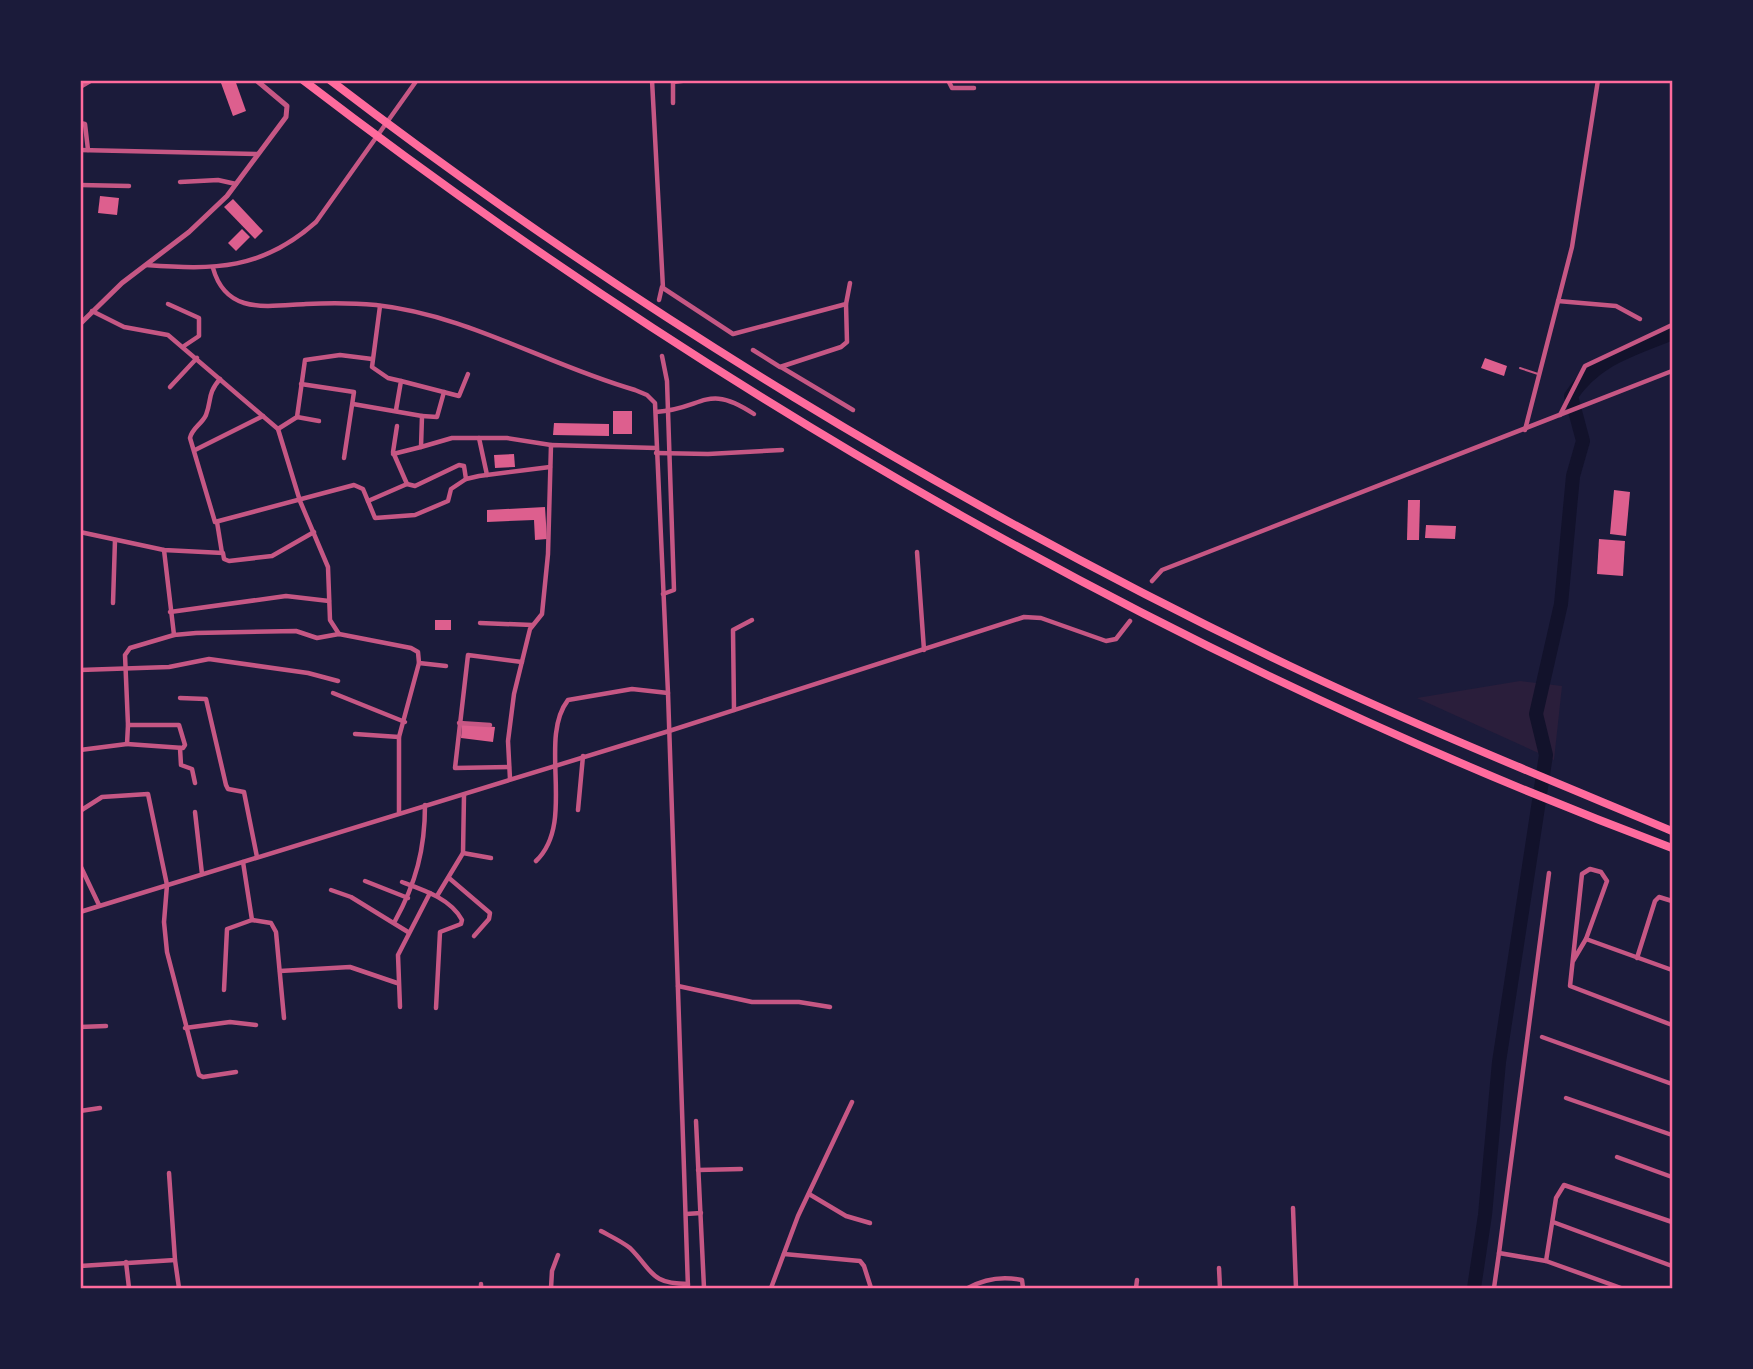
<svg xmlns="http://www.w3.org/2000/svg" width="1753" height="1369" font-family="Jost,sans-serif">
  <rect width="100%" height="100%" fill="#1b1b3a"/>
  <path fill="#2a1e3b" d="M 1520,681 L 1562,686 L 1554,760 L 1417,698 Z"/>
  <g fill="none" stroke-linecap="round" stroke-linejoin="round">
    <path stroke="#12122b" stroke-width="14" d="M 1474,1288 L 1485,1215 L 1499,1062 L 1546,755 L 1536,714 L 1561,604 L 1573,476 L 1583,441 L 1571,396 C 1596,358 1632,350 1672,333"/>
  </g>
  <g fill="#dd5f8e">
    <path d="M 229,80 L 235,80 L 246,111 L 233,116 L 221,83 Z"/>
    <path d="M 100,196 L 119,198 L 117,215 L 98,213 Z"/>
    <path d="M 233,199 L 263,231 L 255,239 L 224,207 Z"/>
    <path d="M 242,229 L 250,237 L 236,251 L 228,243 Z"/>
    <path d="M 1485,358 L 1507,366 L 1504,376 L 1481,368 Z"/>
    <rect x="613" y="411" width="19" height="23"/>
    <path d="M 554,423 L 609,424 L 609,436 L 553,435 Z"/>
    <path d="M 514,454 L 515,467 L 495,468 L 494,455 Z"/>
    <path d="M 1614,490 L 1630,492 L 1626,536 L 1610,534 Z"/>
    <path d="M 1408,500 L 1420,500 L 1419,540 L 1407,540 Z"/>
    <path d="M 545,507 L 547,539 L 535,540 L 534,520 L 487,522 L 487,510 Z"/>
    <path d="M 1426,525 L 1456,526 L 1455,539 L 1425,538 Z"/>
    <path d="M 1599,539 L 1625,541 L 1623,576 L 1597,574 Z"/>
    <rect x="435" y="620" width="16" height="10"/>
    <path d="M 462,724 L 495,727 L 493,742 L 461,738 Z"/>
  </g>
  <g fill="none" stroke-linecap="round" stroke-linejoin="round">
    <path stroke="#c65784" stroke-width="2" d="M 1520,368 L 1538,374"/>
    <g stroke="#c65784" stroke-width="4.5">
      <path d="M 652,80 L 663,288 L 733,334 L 846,304 L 850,283"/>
      <path d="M 948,80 L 952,88 L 974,88"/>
      <path d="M 673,82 L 689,80"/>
      <path d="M 80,87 L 92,80"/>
      <path d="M 673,103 L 673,80"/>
      <path d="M 80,123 L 85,124 L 88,150"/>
      <path d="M 80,150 L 258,154"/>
      <path d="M 180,182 L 218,180 L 236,184"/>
      <path d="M 80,185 L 129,186"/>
      <path d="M 146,265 C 215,270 262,270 316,222 L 417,80"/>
      <path d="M 213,268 C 226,315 267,306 306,304 C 329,303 353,303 376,305 C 468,315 547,365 635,390 L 647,395 L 655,403 L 668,693 L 688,1288"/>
      <path d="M 659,300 L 662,287"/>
      <path d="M 1558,301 L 1616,306 L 1640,319"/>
      <path d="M 168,304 L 199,318 L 199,336 L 184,346"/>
      <path d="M 380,306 L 372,367 L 388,378 L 401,381 L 396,410"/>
      <path d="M 92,311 L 124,327 L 168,335 L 278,429 L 300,501 L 328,567 L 330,620 L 339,634"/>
      <path d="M 753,350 L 780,367 L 841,347 L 847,342 L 846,304"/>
      <path d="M 662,356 L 667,381 L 674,590 L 663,594"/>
      <path d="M 781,367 L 853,410"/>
      <path d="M 220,379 C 207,394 212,399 206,415 C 202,424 192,428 190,438 L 215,522 L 354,485 L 363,489 L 375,518 L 415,515 L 448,501 L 451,489 L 466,479 L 479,476 L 550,467"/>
      <path d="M 401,381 L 459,396 L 468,374"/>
      <path d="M 301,384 L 354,392 L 344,458"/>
      <path d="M 170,387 L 197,358"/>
      <path d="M 353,404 L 422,416 L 421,447 L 393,454"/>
      <path d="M 656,412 C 704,409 706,382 754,414"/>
      <path d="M 1560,415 L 1585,366 L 1672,325"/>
      <path d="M 422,416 L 437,417 L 444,392"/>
      <path d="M 297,417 L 319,421"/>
      <path d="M 278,429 L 297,417 L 305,360 L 340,355 L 372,359"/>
      <path d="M 1525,430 L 1572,247 L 1598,80"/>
      <path d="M 479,438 L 487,475"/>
      <path d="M 421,447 L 452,438 L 507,438 L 551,445"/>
      <path d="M 195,450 L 263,416"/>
      <path d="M 656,453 L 708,454 L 782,450"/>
      <path d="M 407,484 L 415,486 L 459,465 L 464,466 L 466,479"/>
      <path d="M 368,501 L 407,484 L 393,452 L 397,426"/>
      <path d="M 217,522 L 222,553"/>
      <path d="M 80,532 L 164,550 L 223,553 L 224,559 L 229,561 L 272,556 L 314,532"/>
      <path d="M 164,550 L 174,635"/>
      <path d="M 917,552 L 924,650"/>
      <path d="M 1152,581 L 1162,570 L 1672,371"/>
      <path d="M 113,603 L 115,540"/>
      <path d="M 170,612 L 286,596 L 329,601"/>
      <path d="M 480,623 L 532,625"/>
      <path d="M 419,663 L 446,666"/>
      <path d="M 80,670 L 169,667 L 209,659 L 308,673 L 338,681"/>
      <path d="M 333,693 L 405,722"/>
      <path d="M 180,698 L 206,699 L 226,785 L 228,789 L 244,792 L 257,857"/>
      <path d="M 734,710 L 733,630 L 752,620"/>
      <path d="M 459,723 L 490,725"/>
      <path d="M 355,734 L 399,737"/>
      <path d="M 127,744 L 183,748 L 185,745 L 179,725 L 128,725 L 125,655 L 130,648 L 174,635 L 196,633 L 296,631 L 317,638 L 339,634 L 411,648 L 418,652 L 419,663 L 399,737 L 399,812"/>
      <path d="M 180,748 L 181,765 L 192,769 L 195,783"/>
      <path d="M 80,750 L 127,744 L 128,725"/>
      <path d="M 509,767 L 455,768 L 468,655 L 522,662"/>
      <path d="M 510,779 L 508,741 L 514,694 L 530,629 L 542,614 L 548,554 L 551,445 L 656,448"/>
      <path d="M 578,810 L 583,756"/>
      <path d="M 80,811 L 102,797 L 148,794 L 167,885 L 164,922 L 167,952 L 199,1075 L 203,1077 L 236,1072"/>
      <path d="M 195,812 L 202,874"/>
      <path d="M 463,853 L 491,858"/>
      <path d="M 536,861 C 577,822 537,740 568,700 L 632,689 L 668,693"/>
      <path d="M 80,865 L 99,905"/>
      <path d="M 449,878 L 490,913 L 489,919 L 474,936"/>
      <path d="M 365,881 L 408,898"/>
      <path d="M 402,882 C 424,890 451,899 462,920 L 461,924 L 440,932 L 436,1008"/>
      <path d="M 331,890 L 351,897 L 408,932"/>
      <path d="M 437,896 L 463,853 L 464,795"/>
      <path d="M 80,912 L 669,731 L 1024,617 L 1041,618 L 1106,641 L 1116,639 L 1130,621"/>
      <path d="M 252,920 L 271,923 L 276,932 L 284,1018"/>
      <path d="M 395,921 C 416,883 425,849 425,805"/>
      <path d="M 1586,939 L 1672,970"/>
      <path d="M 1637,958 L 1655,901 L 1659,897 L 1672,901"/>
      <path d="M 1573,961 L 1586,939 L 1607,881 L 1601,872 L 1590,869 L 1582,874 L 1570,986 L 1672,1025"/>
      <path d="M 280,971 L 350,967 L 397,983"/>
      <path d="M 678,986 L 752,1002 L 799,1002 L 830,1007"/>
      <path d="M 224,990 L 227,929 L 252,920 L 243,862"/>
      <path d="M 400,1007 L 398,955 L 430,893"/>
      <path d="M 80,1027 L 106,1026"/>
      <path d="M 185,1028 L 230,1022 L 256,1025"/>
      <path d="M 1542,1037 L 1672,1084"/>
      <path d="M 1566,1098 L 1672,1135"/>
      <path d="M 80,1111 L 100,1108"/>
      <path d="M 696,1121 L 704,1288"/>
      <path d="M 1617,1157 L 1672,1177"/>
      <path d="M 698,1170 L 741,1169"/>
      <path d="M 809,1194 L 846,1216 L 870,1223"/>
      <path d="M 1293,1208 L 1296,1288"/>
      <path d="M 686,1214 L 701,1213"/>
      <path d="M 1553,1222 L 1672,1266"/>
      <path d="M 601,1231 C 610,1236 621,1241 630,1248 C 653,1271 650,1284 688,1284"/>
      <path d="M 1499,1253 L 1549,873"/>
      <path d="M 784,1254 L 860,1261 L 864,1266 L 871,1288"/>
      <path d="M 175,1260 L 179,1288"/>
      <path d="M 1546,1261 L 1556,1198 L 1564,1185 L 1672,1222"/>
      <path d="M 126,1262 L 129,1288"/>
      <path d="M 80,1266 L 175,1260 L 169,1173"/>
      <path d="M 1219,1268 L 1220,1288"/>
      <path d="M 481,1284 L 481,1288"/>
      <path d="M 551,1288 L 552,1271 L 558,1255"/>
      <path d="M 771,1288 L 798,1216 L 852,1102"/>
      <path d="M 968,1288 C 984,1279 1003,1276 1022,1280 L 1023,1288"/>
      <path d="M 1136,1288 L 1137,1280"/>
      <path d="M 1494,1288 L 1499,1253 L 1546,1261 L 1621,1288"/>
    </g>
    <path stroke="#c65784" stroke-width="5" d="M 80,324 L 122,283 L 189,232 L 227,196 L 286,117 L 287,106 L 256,80"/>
    <g stroke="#ff6b9d" stroke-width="8">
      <path d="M 303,80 C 719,399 1182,664 1672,848"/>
      <path d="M 330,80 C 625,306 953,505 1288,665 C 1414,725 1543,777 1672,831"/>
    </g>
  </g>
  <rect width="1753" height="1369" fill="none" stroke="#1b1b3a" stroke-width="164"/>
  <rect x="82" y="82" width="1589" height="1205" fill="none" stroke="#ff6b9d" stroke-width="2.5"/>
</svg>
